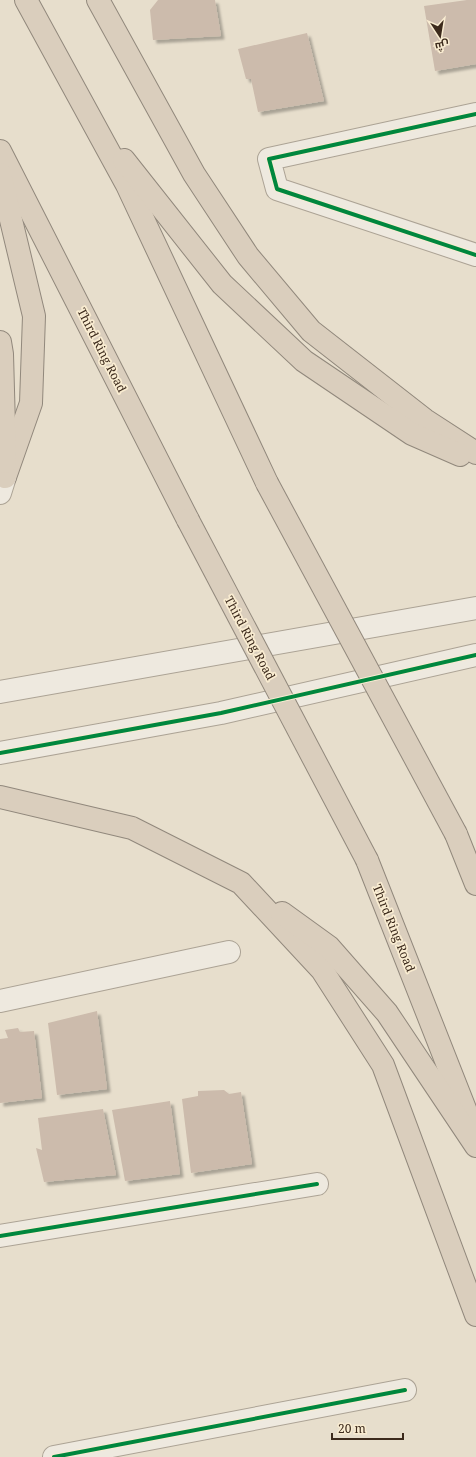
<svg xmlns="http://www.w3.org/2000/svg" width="476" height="1457" font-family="'Noto Serif',Cairo,serif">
  <defs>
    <filter id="shadow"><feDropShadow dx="3.5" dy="3.5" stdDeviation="1" flood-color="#0004"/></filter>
  </defs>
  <rect width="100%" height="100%" fill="#e7decc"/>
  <g fill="#ccbbac" filter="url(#shadow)">
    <path d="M 158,0 L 215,0 L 221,36 L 153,40 L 150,10 Z"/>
    <path d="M 467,0 L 476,0 L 476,64 L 435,71 L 424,6 Z"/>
    <path d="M 307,33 L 324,101 L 258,112 L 251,79 L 246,79 L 238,49 Z"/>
    <path d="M 97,1011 L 107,1089 L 57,1095 L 48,1023 Z"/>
    <path d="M 18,1028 L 20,1032 L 34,1031 L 42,1098 L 0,1103 L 0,1039 L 8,1038 L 5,1030 Z"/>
    <path d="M 224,1090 L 229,1094 L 241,1092 L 252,1164 L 191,1173 L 182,1099 L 198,1096 L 198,1091 Z"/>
    <path d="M 170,1101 L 180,1174 L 125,1181 L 112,1110 Z"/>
    <path d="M 103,1109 L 116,1175 L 44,1182 L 36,1148 L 42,1150 L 38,1118 Z"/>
  </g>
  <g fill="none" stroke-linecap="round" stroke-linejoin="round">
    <g stroke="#aca395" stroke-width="24">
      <g id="minor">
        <path d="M 476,114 L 269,159 L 277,189 L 476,255"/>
        <path d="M 0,493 L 5,477"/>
        <path d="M 0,692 L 476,608"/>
        <path d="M 0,753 L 221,713 L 476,655"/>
        <path d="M 0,1001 L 229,952"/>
        <path d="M 0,1236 L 317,1184"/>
        <path d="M 54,1457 L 405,1390"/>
      </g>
    </g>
    <g stroke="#91887c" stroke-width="24">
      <g id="highway">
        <path d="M 26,0 L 127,185 L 267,483"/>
        <path d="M 98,0 L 194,174 L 248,256 L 311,331 L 425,420 L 476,453"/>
        <path d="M 0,151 L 188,520"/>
        <path d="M 124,160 L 222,284 L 304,361 L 412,434 L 460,455"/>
        <path d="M 0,174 L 34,316 L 31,403 L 5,477"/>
        <path d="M 0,342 L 2,354 L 5,462"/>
        <path d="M 0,797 L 132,828 L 241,883 L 322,970 L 383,1065 L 476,1315"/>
        <path d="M 456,834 L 476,884"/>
        <path d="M 367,860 L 469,1119"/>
        <path d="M 282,913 L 329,947 L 387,1013 L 476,1146"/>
      </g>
    </g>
    <use href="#minor" stroke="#eee9df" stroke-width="22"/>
    <use href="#highway" stroke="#dacebd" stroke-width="22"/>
    <g stroke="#91887c" stroke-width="24" stroke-linecap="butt">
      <g id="highway-bridge">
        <path d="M 267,483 L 456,834"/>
        <path d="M 188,520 L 367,860"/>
      </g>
    </g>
    <use href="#highway-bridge" stroke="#dacebd" stroke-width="22"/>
    <g stroke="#f9ecd1" stroke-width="6">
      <g id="cycleway">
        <path d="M 476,114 L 269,159 L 277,189 L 476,255"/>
        <path d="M 0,753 L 221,713 L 476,655"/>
        <path d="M 0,1236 L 317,1184"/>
        <path d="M 54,1457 L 405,1390"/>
      </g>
    </g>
    <use href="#cycleway" stroke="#00873e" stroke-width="4"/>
  </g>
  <g text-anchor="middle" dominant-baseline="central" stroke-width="3.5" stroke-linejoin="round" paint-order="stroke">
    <g font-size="12" fill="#3c2a1c" stroke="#f9ecd1">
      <text transform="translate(102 350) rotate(63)">Third Ring Road</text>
      <text transform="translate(250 638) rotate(62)">Third Ring Road</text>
      <text transform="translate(394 928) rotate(68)">Third Ring Road</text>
    </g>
  </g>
  <g transform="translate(440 36) rotate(168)" stroke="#f9ecd1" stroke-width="3" paint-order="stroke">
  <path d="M0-3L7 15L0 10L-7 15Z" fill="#3c2a1c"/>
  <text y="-6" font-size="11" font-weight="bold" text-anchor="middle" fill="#3c2a1c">ش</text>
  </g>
  <path d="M332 1433v6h71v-6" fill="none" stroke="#3c2a1c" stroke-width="2"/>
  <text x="338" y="1433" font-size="12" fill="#3c2a1c" stroke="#f9ecd1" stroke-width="3" paint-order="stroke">20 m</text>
</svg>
